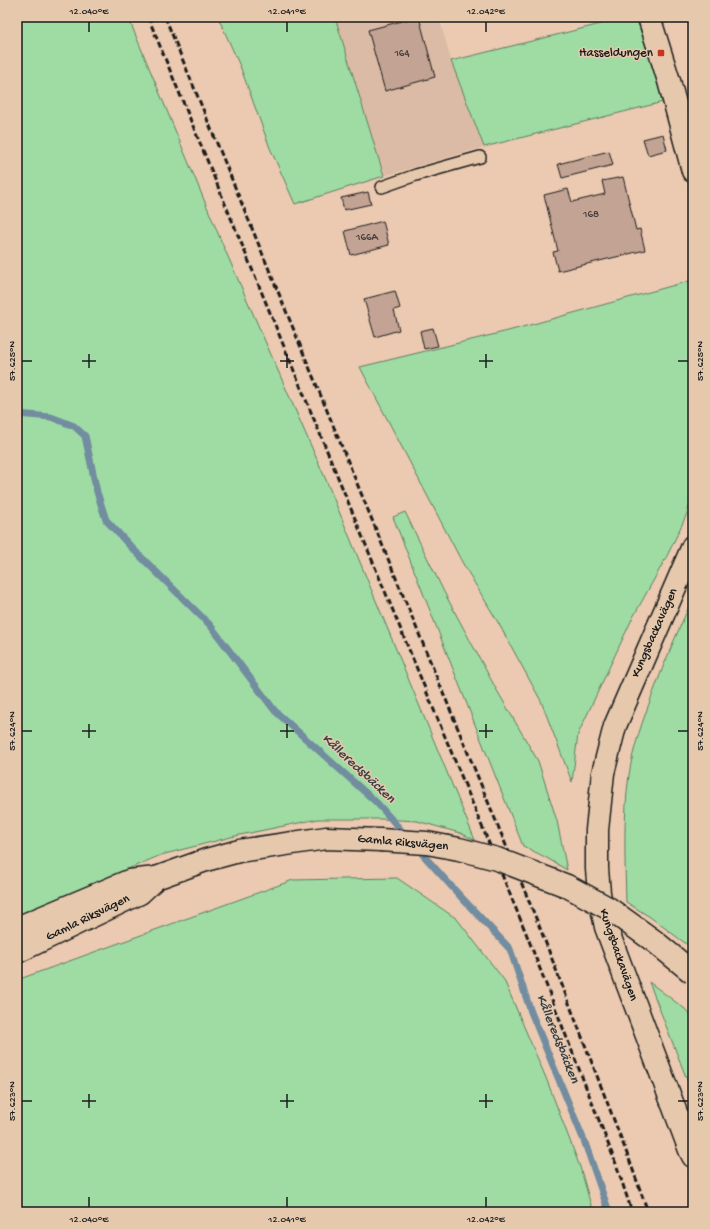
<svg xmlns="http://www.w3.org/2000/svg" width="710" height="1229" font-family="'Gochi Hand',sans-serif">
  <rect width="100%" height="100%" fill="#ebcab1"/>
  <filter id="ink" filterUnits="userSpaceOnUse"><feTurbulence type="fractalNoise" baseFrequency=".025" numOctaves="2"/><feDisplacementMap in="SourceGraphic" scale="8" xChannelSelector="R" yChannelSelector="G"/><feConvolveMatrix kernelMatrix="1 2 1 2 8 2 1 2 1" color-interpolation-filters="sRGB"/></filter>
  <g filter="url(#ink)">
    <path fill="#dbbba5" d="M 335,17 L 439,17 L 451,61 L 484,147 L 384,176 Z"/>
    <g fill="#9edca4" stroke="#5d7c60">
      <path d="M 17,17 L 128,17 L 222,243 L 326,480 L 475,840 L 460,833 L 417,821 L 382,819 L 318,819 L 235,836 L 161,855 L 17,916 Z"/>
      <path d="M 218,17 L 335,17 L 384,176 L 295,204 L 270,148 L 240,66 Z"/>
      <path d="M 629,17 L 636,17 L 660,89 L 663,102 L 484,147 L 451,61 Z"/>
      <path d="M 693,280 L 693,495 L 686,516 L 667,556 L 632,619 L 578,734 L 572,782 L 541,701 L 499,624 L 462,562 L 360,367 L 508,331 Z"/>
      <path d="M 405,512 L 444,592 L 495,687 L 538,761 L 557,821 L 567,870 L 545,857 L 523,846 L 393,517 Z"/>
      <path d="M 693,598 L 693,949 L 650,917 L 626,902 C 625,860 623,817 629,775 C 633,747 643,720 653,693 C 665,661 678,630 693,598 Z"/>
      <path d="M 397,878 L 457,919 L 504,980 L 546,1078 L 580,1167 L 593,1212 L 17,1212 L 17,980 L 293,880 Z"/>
      <path d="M 649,982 L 685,1009 L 693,1018 L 693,1095 Z"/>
    </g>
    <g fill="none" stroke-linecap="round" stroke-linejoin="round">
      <g stroke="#728ca0" stroke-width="7">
        <path d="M 17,414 L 51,417 L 74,426 L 85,436 L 97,492 L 106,520 L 133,549 L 210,625 L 275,711 L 377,803 L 408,838"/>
        <path d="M 416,847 L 461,897 L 510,949 L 531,1012 L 585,1143 L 609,1212"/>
      </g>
    </g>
    <g fill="#c3a393" stroke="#1c1c1c">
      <path d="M 417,17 L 419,17 L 435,77 L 385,91 L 368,30 Z"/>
      <path d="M 663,134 L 667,150 L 648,155 L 643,139 Z"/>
      <path d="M 609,151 L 613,165 L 562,178 L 558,164 Z"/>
      <path d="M 623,177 L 636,230 L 640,229 L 645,250 L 558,271 L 553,252 L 558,251 L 544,195 L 568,189 L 572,202 L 605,194 L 602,181 Z"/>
      <path d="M 368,192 L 371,204 L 344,210 L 341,198 Z"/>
      <path d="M 383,221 L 389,245 L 351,255 L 345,231 Z"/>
      <path d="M 395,291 L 400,308 L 394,310 L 399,330 L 375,337 L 364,299 Z"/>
      <path d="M 433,328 L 438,346 L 424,349 L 420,331 Z"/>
    </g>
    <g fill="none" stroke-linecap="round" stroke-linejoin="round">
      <g stroke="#1c1c1c" stroke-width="14">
        <path id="service" d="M 382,187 L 416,175 L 480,157"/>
      </g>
      <g stroke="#1c1c1c" stroke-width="25">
        <g id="tertiary">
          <path d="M 649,17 L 669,81 L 693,171"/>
          <path d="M 693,546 L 615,726 L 603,773 L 597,830 L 597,869 L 599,893 L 606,927 L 690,1150 L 693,1156"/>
          <path d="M 17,928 L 129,881 L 156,878 L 206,860 L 239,851 L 326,838 L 380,840"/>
          <path d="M 17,952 L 140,893 L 156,878"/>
        </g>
      </g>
      <use href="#service" stroke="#e6c9ad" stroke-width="11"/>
      <use href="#tertiary" stroke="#e6c9ad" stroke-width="22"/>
      <g stroke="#1c1c1c" stroke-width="3" stroke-dasharray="6 3" stroke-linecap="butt">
        <path d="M 148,17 L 526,933 L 616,1164 L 632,1212"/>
        <path d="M 165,17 L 540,928 L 629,1159 L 648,1212"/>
      </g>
      <g stroke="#1c1c1c" stroke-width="25" stroke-linecap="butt">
        <path id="tertiary-bridge" d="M 380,840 L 427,843 L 459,849 L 497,859 L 567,886 L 608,908 L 654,941 L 693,973"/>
      </g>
      <use href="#tertiary-bridge" stroke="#e6c9ad" stroke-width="22"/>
    </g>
  </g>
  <path fill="none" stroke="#1c1c1c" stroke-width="1.5" d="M 89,22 L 89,32M 287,22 L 287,32M 486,22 L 486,32M 89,354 L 89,368M 287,354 L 287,368M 486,354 L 486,368M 22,361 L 32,361M 82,361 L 96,361M 280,361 L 294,361M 479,361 L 493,361M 678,361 L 688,361M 89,724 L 89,738M 287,724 L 287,738M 486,724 L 486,738M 22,731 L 32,731M 82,731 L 96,731M 280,731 L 294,731M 479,731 L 493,731M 678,731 L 688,731M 89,1094 L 89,1108M 287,1094 L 287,1108M 486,1094 L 486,1108M 22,1101 L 32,1101M 82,1101 L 96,1101M 280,1101 L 294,1101M 479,1101 L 493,1101M 678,1101 L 688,1101M 89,1197 L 89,1207M 287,1197 L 287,1207M 486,1197 L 486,1207"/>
  <rect fill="#c8321e" stroke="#e6c9ad" stroke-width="1.5" x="657" y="49" width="8" height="8" rx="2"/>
  <g text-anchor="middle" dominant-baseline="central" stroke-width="3" stroke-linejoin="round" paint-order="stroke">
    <g font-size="11" fill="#463e3a">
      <text x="402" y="54">164</text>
      <text x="591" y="215">168</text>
      <text x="367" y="238">166A</text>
    </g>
    <g font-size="13" fill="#1c1c1c" stroke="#e6c9ad" text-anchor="end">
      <text x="653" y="53">Hasseldungen</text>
    </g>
    <g font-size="13" fill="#1c1c1c" stroke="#e6c9ad">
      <text transform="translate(655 633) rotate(-66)">Kungsbackavägen</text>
      <text transform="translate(403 843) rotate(5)">Gamla Riksvägen</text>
      <text transform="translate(88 918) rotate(-26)">Gamla Riksvägen</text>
      <text transform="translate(618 955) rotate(71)">Kungsbackavägen</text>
    </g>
    <g font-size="14" font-style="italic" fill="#394148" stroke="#e6c9ad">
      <text transform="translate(358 769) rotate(43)">Kålleredsbäcken</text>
      <text transform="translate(557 1039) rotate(68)">Kålleredsbäcken</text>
    </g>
  </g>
  <rect width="710" height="1229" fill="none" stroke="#e6c9ad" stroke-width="44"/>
  <rect x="22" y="22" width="666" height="1185" fill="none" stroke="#1c1c1c" stroke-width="1.5"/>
  <g font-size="10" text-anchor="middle" fill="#1c1c1c">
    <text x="89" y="14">12.040°E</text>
    <text x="287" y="14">12.041°E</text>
    <text x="486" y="14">12.042°E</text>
    <text transform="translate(11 361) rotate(-90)" y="4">57.625°N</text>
    <text transform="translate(699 361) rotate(-90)" y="4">57.625°N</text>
    <text transform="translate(11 731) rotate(-90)" y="4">57.624°N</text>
    <text transform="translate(699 731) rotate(-90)" y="4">57.624°N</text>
    <text transform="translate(11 1101) rotate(-90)" y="4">57.623°N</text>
    <text transform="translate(699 1101) rotate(-90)" y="4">57.623°N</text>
    <text x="89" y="1222">12.040°E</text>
    <text x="287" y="1222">12.041°E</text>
    <text x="486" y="1222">12.042°E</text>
  </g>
</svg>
